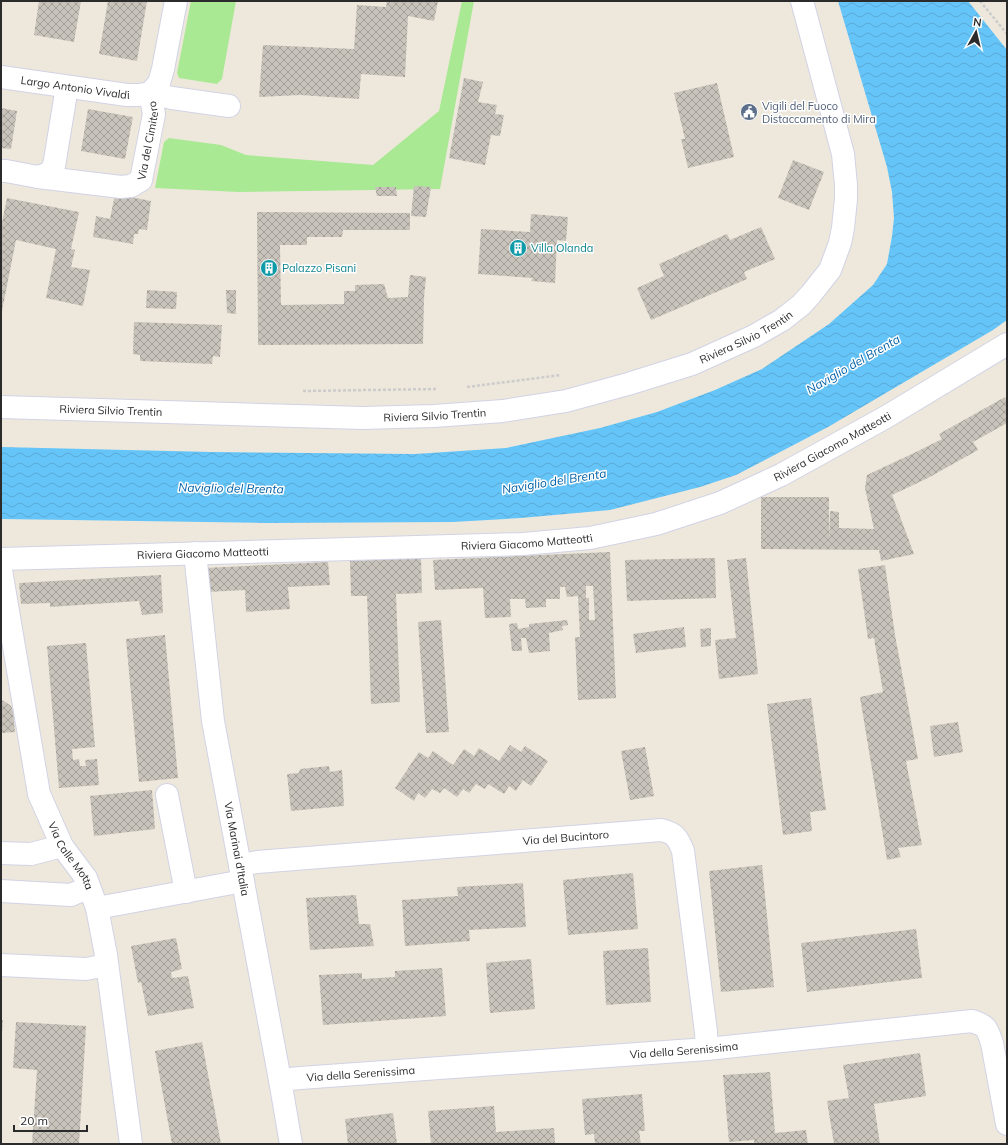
<svg xmlns="http://www.w3.org/2000/svg" width="1008" height="1145" font-family="Mulish,sans-serif">
  <defs>
    <pattern id="water-waves" width="16" height="10" patternUnits="userSpaceOnUse"><rect width="16" height="10" fill="#66c5f8"/><path d="M0 5q4-4 8 0t8 0" fill="none" stroke="#59a9d5"/></pattern>
    <pattern id="building-cross-hatch" width="8" height="8" patternUnits="userSpaceOnUse"><rect width="8" height="8" fill="#c9c4bb"/><path d="M0 0l8 8M0 8l8-8" fill="none" stroke="#a39f98"/></pattern>
  </defs>
  <rect width="100%" height="100%" fill="#eee8dc"/>
  <g fill="#a9e993">
    <path d="M 191,1 L 236,1 L 222,79 L 217,84 L 179,78 L 177,73 Z"/>
    <path d="M 462,1 L 474,1 L 440,189 L 239,192 L 155,188 L 164,142 L 169,138 L 221,145 L 246,155 L 373,165 L 439,111 Z"/>
  </g>
  <path fill="url(#water-waves)" d="M 838,1 L 968,1 L 1007,50 L 1007,320 L 993,330 L 828,427 L 736,475 L 700,487 L 610,510 L 521,518 L 453,522 L 265,523 L 1,519 L 1,447 L 212,452 L 415,454 L 506,448 L 600,428 L 657,412 L 715,390 L 762,369 L 829,324 L 873,285 L 887,264 L 892,236 L 894,218 L 892,192 L 887,167 Z"/>
  <g fill="url(#building-cross-hatch)" fill-rule="evenodd">
    <path d="M 39,1 L 81,1 L 74,42 L 34,35 Z"/>
    <path d="M 108,1 L 147,1 L 137,61 L 99,54 Z"/>
    <path d="M 387,1 L 438,1 L 434,21 L 408,16 L 405,77 L 361,74 L 359,99 L 300,95 L 259,97 L 263,45 L 354,49 L 357,5 L 386,7 Z"/>
    <path d="M 464,78 L 483,82 L 478,102 L 497,105 L 495,114 L 504,115 L 500,136 L 491,135 L 485,165 L 449,158 Z"/>
    <path d="M 717,83 L 734,157 L 688,168 L 681,139 L 685,139 L 674,93 Z"/>
    <path d="M 1,108 L 17,111 L 11,149 L 1,148 Z"/>
    <path d="M 88,109 L 133,117 L 125,159 L 81,151 Z"/>
    <path d="M 793,160 L 824,172 L 809,210 L 778,198 Z"/>
    <path d="M 414,186 L 431,187 L 426,217 L 411,216 Z"/>
    <path d="M 375,187 L 396,187 L 397,196 L 377,196 Z"/>
    <path d="M 115,194 L 151,201 L 147,230 L 139,229 L 138,234 L 134,234 L 133,244 L 93,237 L 96,216 L 110,219 Z"/>
    <path d="M 7,198 L 79,212 L 71,249 L 75,250 L 71,267 L 90,270 L 83,306 L 46,298 L 56,249 L 16,240 L 1,316 L 1,227 Z"/>
    <path d="M 257,212 L 410,213 L 410,230 L 343,230 L 342,237 L 307,237 L 307,245 L 280,245 L 281,305 L 344,304 L 344,291 L 355,291 L 355,285 L 384,284 L 388,298 L 408,297 L 410,275 L 426,277 L 424,298 L 423,344 L 258,345 Z"/>
    <path d="M 531,214 L 568,217 L 566,241 L 557,240 L 555,283 L 531,281 L 533,278 L 478,274 L 481,229 L 530,232 Z"/>
    <path d="M 761,227 L 775,259 L 744,272 L 747,279 L 651,320 L 637,288 L 664,276 L 659,264 L 727,234 L 730,240 Z"/>
    <path d="M 147,290 L 177,292 L 176,309 L 146,308 Z"/>
    <path d="M 226,290 L 236,290 L 236,314 L 227,313 Z"/>
    <path d="M 134,322 L 222,325 L 220,357 L 213,356 L 212,364 L 140,361 L 140,355 L 133,354 Z"/>
    <path d="M 1005,397 L 1007,402 L 1007,423 L 973,442 L 978,450 L 928,478 L 892,495 L 914,554 L 881,561 L 879,550 L 761,549 L 761,497 L 829,497 L 829,540 L 830,511 L 839,512 L 839,528 L 874,529 L 865,488 L 867,475 L 916,452 L 942,439 L 939,434 Z"/>
    <path d="M 610,552 L 616,698 L 578,700 L 575,637 L 580,637 L 578,596 L 567,597 L 565,587 L 560,587 L 560,599 L 546,599 L 546,607 L 526,608 L 525,599 L 510,599 L 511,617 L 485,618 L 483,588 L 435,590 L 433,560 ZM 586,586 L 593,586 L 595,620 L 589,620 L 589,598 L 586,598 Z"/>
    <path d="M 421,558 L 422,593 L 396,594 L 400,702 L 371,704 L 367,596 L 351,596 L 350,561 Z"/>
    <path d="M 715,558 L 716,598 L 627,601 L 625,560 Z"/>
    <path d="M 746,558 L 758,674 L 719,679 L 715,640 L 736,638 L 727,560 Z"/>
    <path d="M 328,562 L 330,585 L 288,587 L 290,609 L 246,612 L 245,590 L 207,592 L 205,568 Z"/>
    <path d="M 885,565 L 895,635 L 918,759 L 906,761 L 922,845 L 898,848 L 901,857 L 887,860 L 860,697 L 883,692 L 874,638 L 868,639 L 858,569 Z"/>
    <path d="M 161,575 L 163,613 L 142,615 L 139,601 L 50,607 L 50,603 L 21,604 L 19,583 Z"/>
    <path d="M 441,620 L 449,732 L 426,733 L 418,622 Z"/>
    <path d="M 567,620 L 568,625 L 562,626 L 563,630 L 549,633 L 550,651 L 529,653 L 526,638 L 521,638 L 522,651 L 512,651 L 509,624 L 517,623 L 518,629 L 529,627 L 529,624 Z"/>
    <path d="M 684,627 L 686,647 L 636,653 L 633,634 Z"/>
    <path d="M 711,628 L 711,646 L 701,647 L 700,629 Z"/>
    <path d="M 165,635 L 178,778 L 139,782 L 126,639 Z"/>
    <path d="M 86,643 L 95,747 L 72,749 L 73,760 L 79,759 L 80,766 L 86,766 L 85,760 L 97,759 L 99,785 L 59,788 L 47,646 Z"/>
    <path d="M 811,698 L 826,810 L 810,812 L 812,831 L 783,835 L 767,704 Z"/>
    <path d="M 1,700 L 4,701 L 11,706 L 13,711 L 15,732 L 1,733 Z"/>
    <path d="M 958,722 L 963,752 L 934,757 L 930,726 Z"/>
    <path d="M 510,745 L 521,752 L 525,746 L 548,761 L 531,786 L 523,780 L 516,791 L 509,786 L 504,794 L 488,784 L 485,789 L 476,784 L 469,793 L 463,789 L 457,797 L 444,788 L 440,793 L 432,789 L 425,798 L 418,793 L 414,801 L 395,788 L 419,752 L 428,758 L 433,751 L 453,765 L 464,749 L 474,756 L 479,748 L 499,761 Z"/>
    <path d="M 645,747 L 654,796 L 630,800 L 621,751 Z"/>
    <path d="M 329,766 L 330,772 L 342,770 L 344,806 L 291,811 L 287,774 L 299,773 L 300,769 Z"/>
    <path d="M 152,790 L 155,829 L 94,836 L 90,796 Z"/>
    <path d="M 762,865 L 774,987 L 721,992 L 709,871 Z"/>
    <path d="M 633,873 L 638,929 L 568,935 L 563,880 Z"/>
    <path d="M 523,883 L 526,927 L 469,930 L 470,941 L 405,946 L 402,900 L 458,896 L 457,887 Z"/>
    <path d="M 356,895 L 359,924 L 370,924 L 374,946 L 310,950 L 306,898 Z"/>
    <path d="M 916,929 L 922,978 L 807,992 L 801,943 Z"/>
    <path d="M 176,938 L 182,969 L 171,972 L 172,978 L 188,976 L 194,1008 L 148,1016 L 141,982 L 138,983 L 131,946 Z"/>
    <path d="M 648,948 L 651,1002 L 606,1005 L 603,951 Z"/>
    <path d="M 531,959 L 535,1009 L 490,1013 L 486,963 Z"/>
    <path d="M 442,968 L 446,1016 L 323,1025 L 319,975 L 362,973 L 362,979 L 395,977 L 395,971 Z"/>
    <path d="M 1,1020 L 3,1020 L 2,1034 L 1,1034 Z"/>
    <path d="M 16,1022 L 86,1026 L 79,1144 L 32,1144 L 37,1070 L 13,1068 Z"/>
    <path d="M 202,1042 L 221,1144 L 172,1144 L 155,1051 Z"/>
    <path d="M 920,1053 L 926,1096 L 874,1104 L 880,1144 L 834,1144 L 827,1101 L 849,1098 L 843,1065 Z"/>
    <path d="M 770,1072 L 775,1133 L 806,1130 L 808,1144 L 754,1144 L 754,1140 L 729,1142 L 723,1075 Z"/>
    <path d="M 642,1094 L 645,1131 L 639,1131 L 641,1144 L 595,1144 L 594,1134 L 585,1135 L 582,1099 Z"/>
    <path d="M 494,1106 L 496,1132 L 554,1128 L 555,1144 L 431,1144 L 428,1111 Z"/>
    <path d="M 393,1113 L 397,1144 L 348,1144 L 345,1119 Z"/>
  </g>
  <g fill="none" stroke-linecap="round" stroke-linejoin="round">
    <g stroke="#d1d3e5" stroke-width="24">
      <g id="minor">
        <path id="s1" d="M 1,77 L 127,95 L 139,95 L 150,93 L 172,98 L 229,106"/>
        <path d="M 150,93 L 159,83 L 163,69 L 176,1"/>
        <path id="s2" d="M 1,171 L 6,171 L 38,177 L 121,187 L 131,186 L 141,180 L 154,114 L 150,93"/>
        <path d="M 38,177 L 49,173 L 54,166 L 67,87"/>
        <path id="s3" d="M 1,407 L 362,418 L 434,416 L 503,411 L 566,401 L 628,384 L 692,364 L 754,336 L 782,320 L 801,305 L 811,294 L 830,270 L 840,243 L 843,228 L 846,199 L 846,185 L 843,154 L 802,1"/>
        <path id="s4" d="M 195,553 L 213,721 L 280,1080 L 291,1144"/>
        <path id="s5" d="M 1,559 L 523,544 L 590,538 L 656,524 L 720,503 L 781,475 L 886,417 L 1007,344"/>
        <path id="s6" d="M 1,570 L 39,794 L 62,846 L 86,878 L 97,908 L 106,955 L 131,1144"/>
        <path d="M 167,795 L 186,892"/>
        <path d="M 1,853 L 31,854 L 62,846"/>
        <path id="s7" d="M 240,865 L 257,862 L 661,830 C 675,833 678,838 683,851 L 706,1032 L 707,1049"/>
        <path d="M 1,891 L 71,895 L 89,887"/>
        <path d="M 97,908 L 243,881"/>
        <path d="M 1,965 L 86,969 L 107,965"/>
        <path id="s8" d="M 280,1080 L 300,1078 L 707,1049 L 972,1021 C 987,1026 987,1028 992,1043 L 1007,1124"/>
      </g>
    </g>
    <g stroke="#ccc" stroke-width="2.5" stroke-dasharray="3 2" stroke-linecap="butt">
      <path d="M 980,1 L 1007,34"/>
      <path d="M 467,387 L 561,375"/>
      <path d="M 303,391 L 437,389"/>
    </g>
    <use href="#minor" stroke="#fff" stroke-width="22"/>
  </g>
  <defs>
    <g id="civic-disc" transform="scale(0.9)"><circle r="9.5" fill="#5c6f8a" stroke="#fff"/><path d="M-.6-6.5H3V-4.5H.6V-3L4-1V1h2V6H-6V1h2V-1L-.6-3ZM-1.2 2.5V6h2.4V2.5Z" fill="#fff"/></g>
    <g id="building-disc" transform="scale(0.9)"><circle r="9.5" fill="#0f9aa8" stroke="#fff"/><path d="M-4-6H4V6H1V3H-1V6H-4ZM-2.5-4.3h1.7v1.8h-1.7ZM.8-4.3h1.7v1.8H.8ZM-2.5-1h1.7V.8h-1.7ZM.8-1h1.7V.8H.8Z" fill="#fff"/></g>
  </defs>
  <g fill-rule="evenodd">
    <use href="#civic-disc" x="749" y="112"/>
    <use href="#building-disc" x="518" y="248"/>
    <use href="#building-disc" x="269" y="268"/>
  </g>
  <g text-anchor="middle" dominant-baseline="central" stroke-width="3" stroke-linejoin="round" paint-order="stroke">
    <g font-size="11" fill="#2b2b2b" stroke="#fff">
      <text stroke="none"><textPath href="#s1" startOffset="75">Largo Antonio Vivaldi</textPath></text>
      <text stroke="none"><textPath href="#s2" startOffset="183">Via del Cimitero</textPath></text>
      <text stroke="none"><textPath href="#s3" startOffset="758">Riviera Silvio Trentin</textPath></text>
      <text stroke="none"><textPath href="#s3" startOffset="110">Riviera Silvio Trentin</textPath></text>
      <text stroke="none"><textPath href="#s3" startOffset="434">Riviera Silvio Trentin</textPath></text>
      <text stroke="none"><textPath href="#s5" startOffset="850">Riviera Giacomo Matteotti</textPath></text>
      <text stroke="none"><textPath href="#s5" startOffset="526">Riviera Giacomo Matteotti</textPath></text>
      <text stroke="none"><textPath href="#s5" startOffset="202">Riviera Giacomo Matteotti</textPath></text>
      <text stroke="none"><textPath href="#s7" startOffset="327">Via del Bucintoro</textPath></text>
      <text stroke="none"><textPath href="#s4" startOffset="299">Via Marinai d'Italia</textPath></text>
      <text stroke="none"><textPath href="#s6" startOffset="297">Via Calle Motta</textPath></text>
      <text stroke="none"><textPath href="#s8" startOffset="405">Via della Serenissima</textPath></text>
      <text stroke="none"><textPath href="#s8" startOffset="81">Via della Serenissima</textPath></text>
    </g>
    <g font-size="11" fill="#4e5e75" stroke="#fff" text-anchor="start">
      <text x="762" y="106">Vigili del Fuoco<tspan x="762" dy="13">Distaccamento di Mira</tspan></text>
    </g>
    <g font-size="11" fill="#0d838f" stroke="#fff" text-anchor="start">
      <text x="531" y="248">Villa Olanda</text>
      <text x="282" y="268">Palazzo Pisani</text>
    </g>
    <g font-size="12" font-style="italic" fill="#0260a7" stroke="#fff">
      <text transform="translate(853 364) rotate(-30)">Naviglio del Brenta</text>
      <text transform="translate(554 481) rotate(-9)">Naviglio del Brenta</text>
      <text transform="translate(231 488) rotate(1)">Naviglio del Brenta</text>
    </g>
  </g>
  <rect width="1008" height="1145" fill="none" stroke="#2b2b2b" stroke-width="4"/>
  <g transform="translate(976 32) rotate(8)" stroke="#ffffff" stroke-width="3" paint-order="stroke">
  <path d="M0-3L7 15L0 10L-7 15Z" fill="#2b2b2b"/>
  <text y="-6" font-size="11" font-weight="bold" text-anchor="middle" fill="#2b2b2b">N</text>
  </g>
  <path d="M14 1125v6h73v-6" fill="none" stroke="#2b2b2b" stroke-width="2"/>
  <text x="20" y="1125" font-size="12" fill="#2b2b2b" stroke="#ffffff" stroke-width="3" paint-order="stroke">20 m</text>
</svg>
